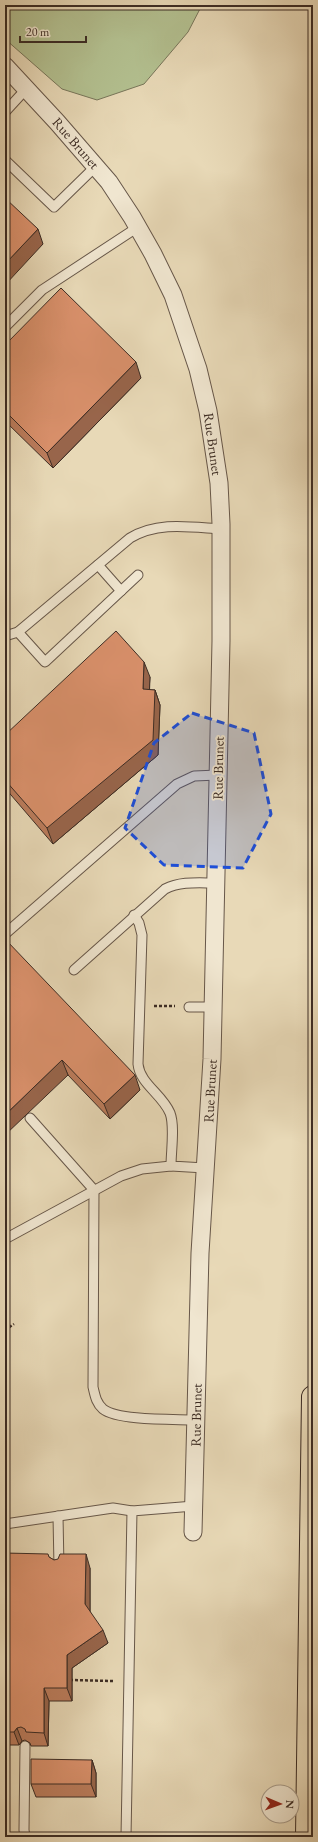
<svg xmlns="http://www.w3.org/2000/svg" width="318" height="1842" font-family="'EB Garamond',serif">
  <rect width="100%" height="100%" fill="#e8d9b7"/>
  <filter id="stains"><feTurbulence type="fractalNoise" baseFrequency=".005" numOctaves="4"/><feColorMatrix values="0 0 0 0 .2 0 0 0 0 .09 0 0 0 0 .02 0 0 0 .5 -.17"/></filter>
  <radialGradient id="worn" r=".72"><stop offset=".6" stop-color="#630" stop-opacity="0"/><stop offset="1" stop-color="#630" stop-opacity=".3"/></radialGradient>
  <path fill="#b3c090" stroke="#78765a" d="M 5,5 L 202,5 L 188,32 L 144,84 L 97,100 L 62,89 L 5,39 Z"/>
  <g fill="none" stroke-linecap="round" stroke-linejoin="round">
    <g stroke="#675749" stroke-width="11">
      <g id="service">
        <path d="M 5,112 L 27,88"/>
        <path d="M 5,160 L 54,207 L 96,166"/>
        <path d="M 5,327 L 42,290 L 138,227"/>
        <path d="M 98,565 L 121,591"/>
        <path d="M 18,632 L 45,662 L 138,575"/>
        <path d="M 5,636 L 18,632 L 130,538 C 158,521 190,527 221,529"/>
        <path d="M 134,915 L 139,923 L 142,935 L 138,1064 C 140,1084 162,1094 170,1113 C 175,1126 171,1151 171,1166 L 205,1168"/>
        <path d="M 5,934 L 177,784 L 194,776 L 218,775"/>
        <path d="M 74,970 L 165,889 C 181,881 198,883 216,883"/>
        <path d="M 189,1007 L 213,1007"/>
        <path d="M 30,1118 L 94,1190 L 93,1387 C 95,1395 96,1403 103,1409 C 118,1421 175,1419 195,1420"/>
        <path d="M 5,1239 L 121,1176 L 142,1169 L 171,1166"/>
        <path d="M 58,1516 L 59,1567"/>
        <path d="M 5,1524 L 113,1508 L 132,1511"/>
        <path d="M 25,1746 L 24,1830 L 25,1837"/>
        <path d="M 126,1837 L 132,1511 L 194,1506"/>
      </g>
    </g>
    <g stroke="#675749" stroke-width="19">
      <path id="minor" d="M 5,66 L 57,122 L 109,182 L 132,217 L 153,254 L 173,295 L 198,369 L 208,411 L 219,483 L 221,524 L 221,641 L 212,1059 L 200,1253 L 193,1532"/>
    </g>
    <g stroke="#3c2c24" stroke-width="24">
      <path id="motorway" d="M 307,1837 L 313,1397"/>
    </g>
    <g stroke="#3c2c24" stroke-width="2.5" stroke-dasharray="3 2" stroke-linecap="butt">
      <path d="M 154,1006 L 175,1006"/>
      <path d="M 5,1330 L 14,1324"/>
      <path d="M 70,1680 L 113,1681"/>
    </g>
    <use href="#service" stroke="#f0e6d0" stroke-width="9"/>
    <use href="#minor" stroke="#f0e6d0" stroke-width="17"/>
    <use href="#motorway" stroke="#e8d9b7" stroke-width="22"/>
  </g>
  <g fill="#bb7c5c" stroke="#3c2c24">
    <path d="M 5,345 L 141,378 L 53,468 L 5,421 Z"/>
    <path d="M 150,677 L 149,690 L 155,690 L 160,705 L 158,755 L 53,844 L 5,788 L 5,735 Z"/>
    <path d="M 5,941 L 140,1090 L 110,1119 L 68,1075 Z"/>
    <path d="M 5,1553 L 49,1557 L 54,1560 L 90,1568 L 90,1612 L 108,1643 L 72,1668 L 72,1701 L 49,1701 L 48,1746 L 31,1746 L 30,1743 L 25,1740 L 22,1741 L 19,1745 L 5,1745 Z"/>
    <path d="M 92,1760 L 96,1773 L 96,1797 L 36,1797 L 31,1784 Z"/>
  </g>
  <g fill="#98654b" stroke="#3c2c24">
    <path d="M 38,229 L 43,244 L 5,285 L 5,264 Z"/>
    <path d="M 136,362 L 141,378 L 53,468 L 47,453 Z"/>
    <path d="M 144,662 L 150,677 L 149,705 L 143,689 Z"/>
    <path d="M 155,690 L 160,705 L 158,755 L 53,844 L 47,828 Z"/>
    <path d="M 62,1060 L 68,1075 L 5,1135 L 5,1115 Z"/>
    <path d="M 135,1075 L 140,1090 L 110,1119 L 104,1104 Z"/>
    <path d="M 86,1554 L 90,1568 L 90,1618 L 85,1604 Z"/>
    <path d="M 103,1630 L 108,1643 L 72,1668 L 72,1701 L 67,1688 L 67,1655 Z"/>
    <path d="M 44,1688 L 49,1701 L 48,1746 L 44,1733 Z"/>
    <path d="M 17,1728 L 22,1741 L 19,1745 L 14,1732 Z"/>
    <path d="M 92,1760 L 96,1773 L 96,1797 L 91,1784 Z"/>
  </g>
  <g fill="#d9906b" stroke="#3c2c24">
    <path d="M 5,198 L 38,229 L 5,264 Z"/>
    <path d="M 61,288 L 136,362 L 47,453 L 5,411 L 5,345 Z"/>
    <path d="M 116,631 L 144,662 L 143,689 L 155,690 L 153,740 L 47,828 L 5,780 L 5,735 Z"/>
    <path d="M 6,940 L 135,1075 L 104,1104 L 62,1060 L 5,1115 L 5,941 Z"/>
    <path d="M 5,1553 L 48,1554 L 49,1557 L 54,1560 L 58,1559 L 60,1554 L 86,1554 L 85,1604 L 103,1630 L 67,1655 L 67,1688 L 44,1688 L 44,1733 L 26,1732 L 25,1729 L 21,1727 L 17,1728 L 14,1732 L 5,1732 Z"/>
    <path d="M 31,1759 L 92,1760 L 91,1784 L 31,1784 Z"/>
  </g>
  <path fill="#1d4ed8" fill-opacity="0.2" stroke="#1d4ed8" stroke-width="3" stroke-dasharray="8 5" stroke-linejoin="round" d="M 192,713 L 254,733 L 271,814 L 243,868 L 164,865 L 125,828 L 154,743 Z"/>
  <g text-anchor="middle" dominant-baseline="central" stroke-width="3.5" stroke-linejoin="round" paint-order="stroke">
    <g font-size="14" fill="#3c2c24" stroke="#f0e6d0">
      <text transform="translate(76 143) rotate(49)">Rue Brunet</text>
      <text transform="translate(213 444) rotate(82)">Rue Brunet</text>
      <text transform="translate(218 768) rotate(-89)">Rue Brunet</text>
      <text transform="translate(210 1091) rotate(-87)">Rue Brunet</text>
      <text transform="translate(196 1415) rotate(-89)">Rue Brunet</text>
    </g>
  </g>
  <rect width="318" height="1842" fill="none" stroke="#e8d9b7" stroke-width="20"/>
  <rect x="6" y="6" width="306" height="1830" fill="none" stroke="#3c2c24" stroke-width="2"/>
  <rect x="10" y="10" width="298" height="1822" fill="none" stroke="#3c2c24"/>
  <g transform="translate(280 1804) rotate(92)"><circle r="19" fill="#f0e6d0" stroke="#a89c8b"/>
  <path d="M0-3L7 15L0 10L-7 15Z" fill="#8f2418"/>
  <text y="-6" font-size="11" font-weight="bold" text-anchor="middle" fill="#3c2c24">N</text>
  </g>
  <path d="M20 36v6h66v-6" fill="none" stroke="#3c2c24" stroke-width="2"/>
  <text x="26" y="36" font-size="12" fill="#3c2c24" stroke="#f0e6d0" stroke-width="3" paint-order="stroke">20 m</text>
  <rect width="100%" height="100%" filter="url(#stains)"/>
  <rect width="100%" height="100%" fill="url(#worn)"/>
</svg>
